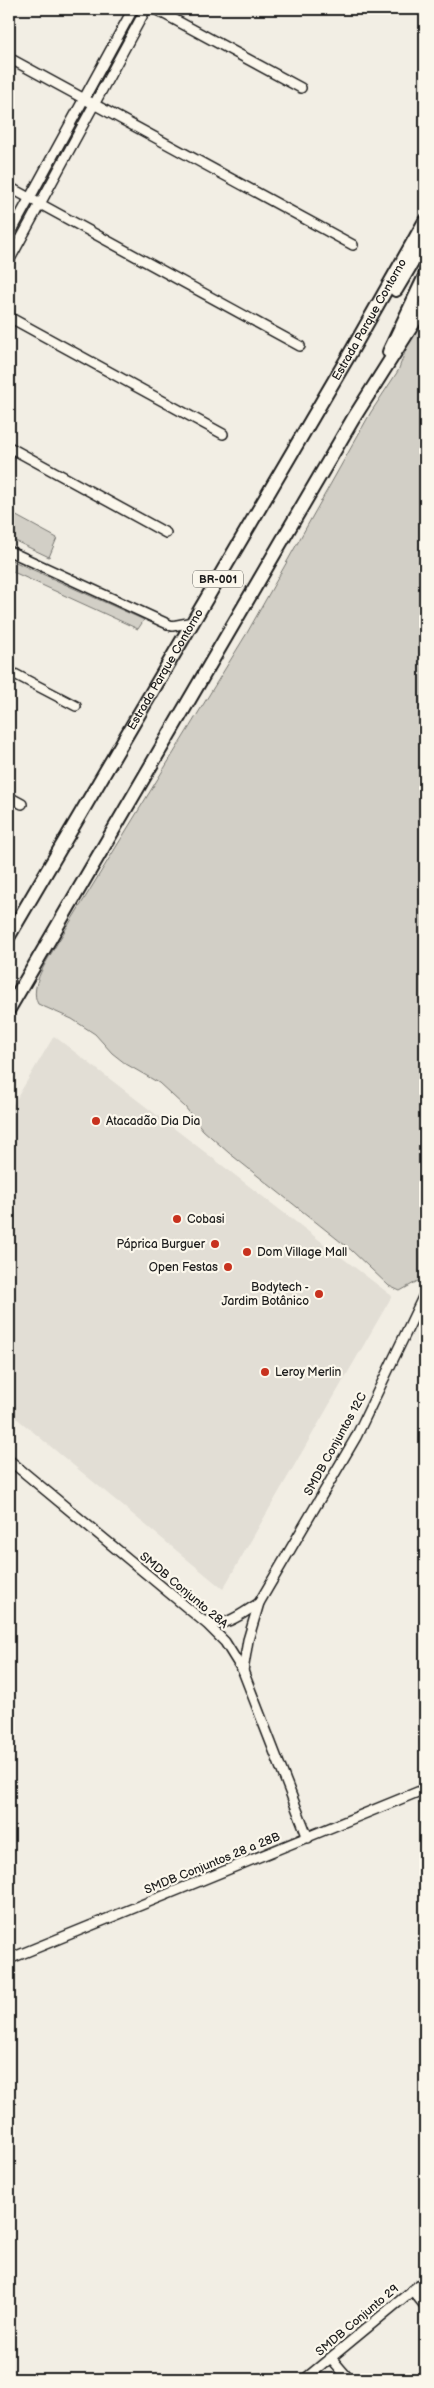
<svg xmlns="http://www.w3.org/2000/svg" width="434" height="2388" font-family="'Balsamiq Sans',sans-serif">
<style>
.built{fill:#e2ded5}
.green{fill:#d2cfc6;stroke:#777671}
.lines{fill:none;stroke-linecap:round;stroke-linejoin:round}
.minor-casing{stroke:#1c1c1c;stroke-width:12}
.highway-casing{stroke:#1c1c1c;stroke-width:16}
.minor{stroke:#fbf7ec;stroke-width:9}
.highway{stroke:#fbf7ec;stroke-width:12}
.poi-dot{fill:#c8321e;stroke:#fbf7ec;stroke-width:2}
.labels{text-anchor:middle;stroke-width:4.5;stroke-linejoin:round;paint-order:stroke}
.shield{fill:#fbf7ec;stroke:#5f5e5a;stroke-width:1}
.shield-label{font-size:11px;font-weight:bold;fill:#1c1c1c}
.street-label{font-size:12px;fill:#1c1c1c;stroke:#fbf7ec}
.poi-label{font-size:12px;fill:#1c1c1c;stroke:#fbf7ec;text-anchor:start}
</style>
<rect width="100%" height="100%" fill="#f2eee4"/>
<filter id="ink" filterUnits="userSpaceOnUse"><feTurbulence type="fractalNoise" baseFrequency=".02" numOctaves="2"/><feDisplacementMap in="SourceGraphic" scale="10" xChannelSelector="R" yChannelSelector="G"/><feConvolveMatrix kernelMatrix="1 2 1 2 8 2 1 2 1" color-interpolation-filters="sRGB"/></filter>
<g filter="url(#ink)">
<path class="built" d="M54,1036L392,1296L223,1589L9,1412V1111Z"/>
<g class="green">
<path d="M425,309V1277L400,1291L389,1286L351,1250L229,1153L203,1130L185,1107L159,1083L126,1064L112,1053L95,1034L72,1019L38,1004C28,986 49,958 58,942L247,633L371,412L398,371L412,333Z"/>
<path d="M9,512L57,538L49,557L9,538Z"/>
<path d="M9,559L144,620L138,629L9,570Z"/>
</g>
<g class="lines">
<defs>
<g id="minor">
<path d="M155,9L301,88"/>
<path d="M9,58L353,245"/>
<path d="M9,187L300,346"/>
<path d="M9,236L133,9"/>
<path d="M9,261L146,9"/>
<path d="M9,317L223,434"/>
<path d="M9,447L166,533"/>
<path d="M9,551L172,626L193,622"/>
<path d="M9,671L76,706"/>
<path d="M9,797L22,804"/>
<path d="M9,1460L208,1625L225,1642L243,1671L308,1838"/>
<path d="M206,1621C225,1629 243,1613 259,1603"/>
<path d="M243,1671L248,1640L259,1603L356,1437L425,1293"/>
<path d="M9,1959L425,1789"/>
<path d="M412,2290L425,2306"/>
<path d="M331,2358L349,2379"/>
<path d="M305,2379L425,2280"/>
</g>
<g id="highway">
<path d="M396,290L425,241"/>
<path d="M389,352L425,276"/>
<path id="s1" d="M9,936L348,357L425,221"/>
<path d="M9,1009L353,419L425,305"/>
</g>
</defs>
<use href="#minor" class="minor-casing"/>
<use href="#highway" class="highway-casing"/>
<use href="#minor" class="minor"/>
<use href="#highway" class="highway"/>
</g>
</g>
<g class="poi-dot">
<circle cx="96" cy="1121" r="5"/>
<circle cx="177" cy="1219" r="5"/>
<circle cx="215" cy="1244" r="5"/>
<circle cx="247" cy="1252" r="5"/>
<circle cx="228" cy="1267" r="5"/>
<circle cx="319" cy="1294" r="5"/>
<circle cx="265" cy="1372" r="5"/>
</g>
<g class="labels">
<rect class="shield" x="193" y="570.5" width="50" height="17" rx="4"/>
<g class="shield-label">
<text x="218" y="583">BR-001</text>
</g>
<g class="street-label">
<text dy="4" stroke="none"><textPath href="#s1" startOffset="714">Estrada Parque Contorno</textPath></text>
<text dy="4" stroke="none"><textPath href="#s1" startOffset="309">Estrada Parque Contorno</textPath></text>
<text transform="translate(335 1444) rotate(-61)" y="4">SMDB Conjuntos 12C</text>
<text transform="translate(184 1590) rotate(40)" y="4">SMDB Conjunto 28A</text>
<text transform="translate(212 1863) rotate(-22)" y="4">SMDB Conjuntos 28 a 28B</text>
<text transform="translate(357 2320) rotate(-40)" y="4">SMDB Conjunto 29</text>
</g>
<g class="poi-label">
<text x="106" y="1125">Atacadão Dia Dia</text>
<text x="187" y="1223">Cobasi</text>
<text x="205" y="1248" text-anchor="end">Páprica Burguer</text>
<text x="257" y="1256">Dom Village Mall</text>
<text x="218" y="1271" text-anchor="end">Open Festas</text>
<text x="309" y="1291" text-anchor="end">Bodytech -<tspan x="309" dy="14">Jardim Botânico</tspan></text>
<text x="275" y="1376">Leroy Merlin</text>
</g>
</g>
<rect width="434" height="2388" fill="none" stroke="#fbf7ec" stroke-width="30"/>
<rect x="15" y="15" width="404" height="2358" fill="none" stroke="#1c1c1c" stroke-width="2" filter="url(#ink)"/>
</svg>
